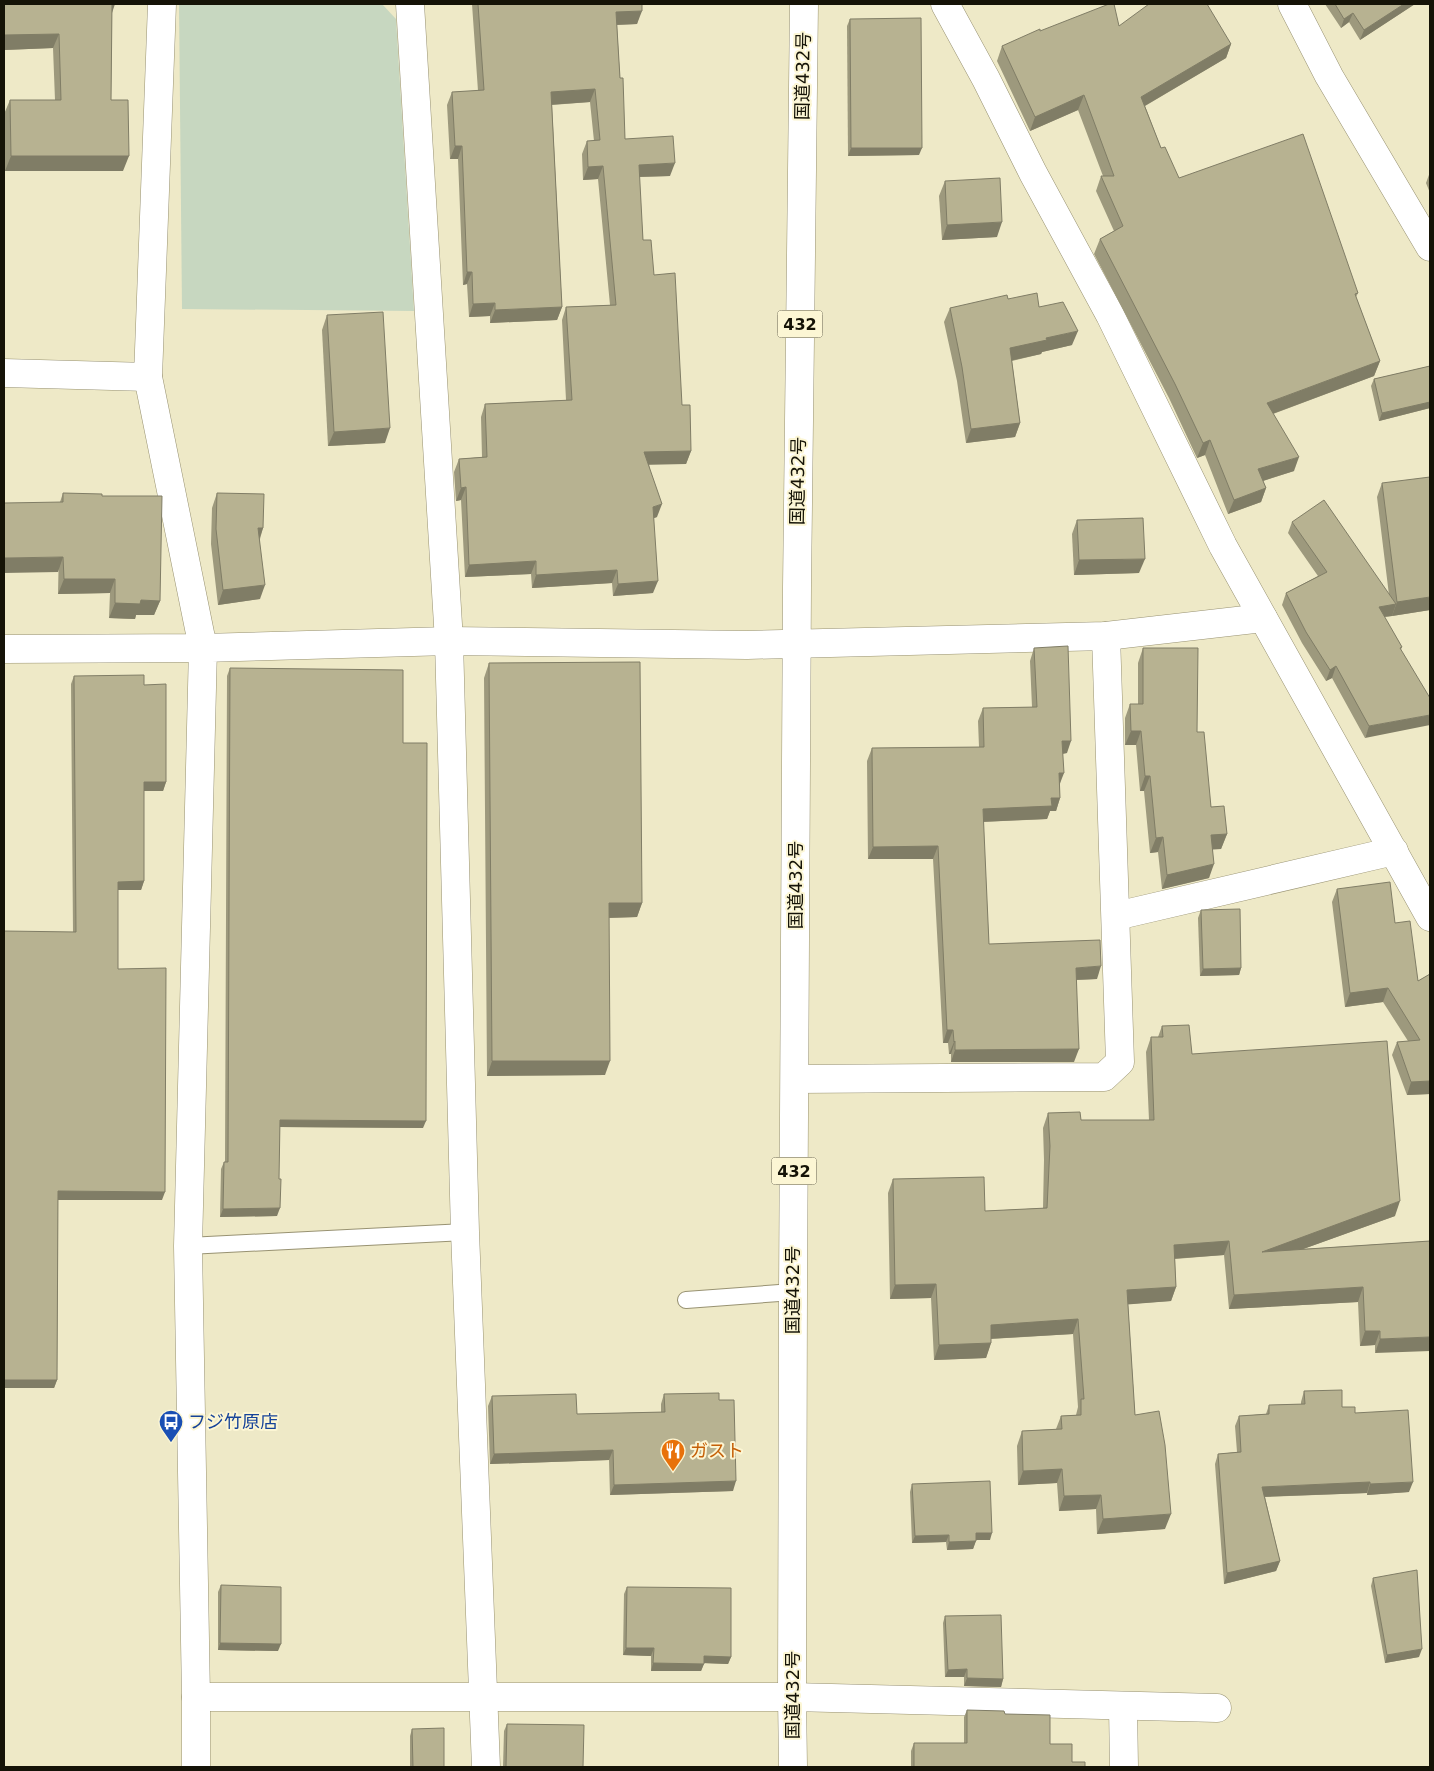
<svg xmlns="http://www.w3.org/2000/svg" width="1434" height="1771" font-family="'DejaVu Sans','Noto Sans JP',sans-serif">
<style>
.green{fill:#c7d7c0}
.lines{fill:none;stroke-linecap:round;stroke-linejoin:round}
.lane-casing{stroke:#989272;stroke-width:18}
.street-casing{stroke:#989272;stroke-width:29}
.secondary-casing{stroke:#989272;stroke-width:29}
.highway-casing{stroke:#989272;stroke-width:29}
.lane{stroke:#fff;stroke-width:16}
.street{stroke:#fff;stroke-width:28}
.secondary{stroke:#fff;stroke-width:28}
.highway{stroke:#fff;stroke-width:28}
.wall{fill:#9d997d}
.shaded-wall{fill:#807d66}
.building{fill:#b7b291;stroke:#807d66}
.labels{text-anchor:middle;stroke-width:4;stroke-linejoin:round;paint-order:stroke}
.shield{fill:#fcf6d4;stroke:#5a5744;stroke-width:1}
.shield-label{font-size:16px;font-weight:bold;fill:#151307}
.street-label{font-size:18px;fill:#151307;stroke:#fcf6d4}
.transit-label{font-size:18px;fill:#164399;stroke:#fcf6d4;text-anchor:start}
.food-label{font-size:18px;fill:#c56008;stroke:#fcf6d4;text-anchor:start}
</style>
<rect width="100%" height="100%" fill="#eee9c7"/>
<path class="green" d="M179,4H382L396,19L414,311L182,309Z"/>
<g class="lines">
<defs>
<g id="lane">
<path d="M188,1246L465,1232"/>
<path d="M686,1300L793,1292"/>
</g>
<g id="street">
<path d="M410,4L449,641L465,1232L486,1767"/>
<path d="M1292,4L1329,76L1430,247"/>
<path d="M4,373L148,377"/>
<path d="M4,649L203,648L148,377L162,4"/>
<path d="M1116,916L1394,851"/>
<path d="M795,1079L1104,1077L1120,1062L1106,636"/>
<path d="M792,1697L1217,1708"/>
<path d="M1123,1706L1124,1767"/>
</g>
<g id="secondary">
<path d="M945,4L986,79L1033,173L1110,315L1223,546L1430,917"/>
<path d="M196,1697H792"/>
<path d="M196,1767V1697L188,1246L203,648L449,641L747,645L1106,636L1263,618"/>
</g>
<path id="highway" d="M793,1767L792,1697L793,1292L797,588L804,4"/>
</defs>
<use href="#lane" class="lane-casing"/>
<use href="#street" class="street-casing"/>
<use href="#secondary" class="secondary-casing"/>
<use href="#highway" class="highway-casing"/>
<use href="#lane" class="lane"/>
<use href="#street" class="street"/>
<use href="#secondary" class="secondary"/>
<use href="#highway" class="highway"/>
</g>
<g class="wall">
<path d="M4,4L112,12L111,100L123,171H5L4,114L10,100H55L53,48L4,50Z"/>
<path d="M472,4H642L637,24L617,25L620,78L625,139L670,176L639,177L643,240L654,275L691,451L686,464H649L657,517L654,518L653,593L613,596L612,583L532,588L531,574L465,577L461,500L456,501L454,472L459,459L482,457L481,417L485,404L566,400L562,320L566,307L610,305L598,179L583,180L582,154L587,141H594L590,102L552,105L562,307L557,320L490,323V316L469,317L467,284L463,285L458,159H450L447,105L452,92L478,91Z"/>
<path d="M1325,4H1415L1360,40L1349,22L1341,28Z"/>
<path d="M850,19L919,155L848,156L847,26Z"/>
<path d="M1119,26L1231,44L1226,58L1145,106L1161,148L1179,178L1358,293L1356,297L1380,361L1374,376L1273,414L1294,471L1263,481L1266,488L1261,502L1228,514L1205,455L1197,458L1169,398L1094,254L1100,239L1114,231L1096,191L1101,176H1103L1078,110L1030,131L997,61L1002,46L1040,31Z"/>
<path d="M1430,172V193L1426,183Z"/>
<path d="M945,181L997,237L942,240L939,196Z"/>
<path d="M1008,299L1039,307L1072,345L1042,352L1041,354L1012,361L1020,423L1015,437L966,443L957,381L944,322L950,308Z"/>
<path d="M327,315L385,443L328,446L322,330Z"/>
<path d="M1430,366V408L1379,421L1371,386L1374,379Z"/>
<path d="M1382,483L1430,610L1392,616V615V616L1384,617L1402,647L1365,738L1332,678L1326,681L1302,643L1282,605L1286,593L1318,576L1288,533L1292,522L1389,595L1377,497Z"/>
<path d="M63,493L102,496L160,601L154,615H136L135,619L109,618L110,593L58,594L60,502Z"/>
<path d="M217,493L263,528L260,539V599L218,605L211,544L212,508Z"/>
<path d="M1077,520L1139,573L1074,575L1072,534Z"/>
<path d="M1034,648L1067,753L1063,754L1060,784V798L1056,811H1050L1047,819L983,822L989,944L1097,979L1077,980L1074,1062H951V1054H949L948,1043H943L933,859H868L867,761L872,748L979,747L978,721L983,708L1032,707L1030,661Z"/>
<path d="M1143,648L1197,732L1211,807L1227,834L1221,849H1213L1209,878L1162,889L1158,852L1150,853L1144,791H1140L1136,745H1125V718L1130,704H1138V663Z"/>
<path d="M489,663L642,903L637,917L609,918L605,1075L487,1076L484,678Z"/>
<path d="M230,668L403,743L423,1128L280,1127L277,1216L220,1217L221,1169L224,1162H225L227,676Z"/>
<path d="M74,676L144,685L166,782L163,791H144V881L141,890H118V969L162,1200H58L57,1380L54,1388H4L73,932L71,684Z"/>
<path d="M1337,889L1395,923L1418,981L1430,974V1094L1407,1095L1392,1055L1397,1042L1408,1041L1383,1002L1345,1007L1332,902Z"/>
<path d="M1201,910L1241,968L1239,975L1200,976L1198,918Z"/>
<path d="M1162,1026L1192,1054L1395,1216L1303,1249L1430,1241L1375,1353V1345L1360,1346L1358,1302L1229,1309L1224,1255L1175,1259L1176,1287L1171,1301L1128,1304L1135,1415L1165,1529L1097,1534L1096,1509L1059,1511L1057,1483L1018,1485L1017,1446L1022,1431L1056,1429L1061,1416L1076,1415L1078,1407L1073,1334L991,1339V1343L986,1358L934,1360L931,1298L890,1299L888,1193L893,1179L985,1211L1043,1208L1044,1160L1043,1128L1048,1113L1081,1120H1149L1146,1052L1151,1037H1158Z"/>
<path d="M1304,1391L1355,1413L1409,1492L1367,1495V1493L1265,1497L1280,1561L1276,1571L1224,1584L1215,1464L1218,1454L1237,1452L1235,1426L1239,1416L1266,1414L1269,1405L1301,1404V1402Z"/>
<path d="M664,1394L719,1400L733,1491L610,1495L609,1460L490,1464L488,1406L492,1396L577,1414L661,1412V1404Z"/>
<path d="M912,1484L990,1540H976L973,1549L947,1550L946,1542L912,1543L910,1492Z"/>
<path d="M1373,1578L1419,1657L1385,1663L1371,1586Z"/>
<path d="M221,1585L278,1651L218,1650V1592Z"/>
<path d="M627,1587L731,1657L728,1664L704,1663L701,1671H651V1656L623,1655L624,1594Z"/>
<path d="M945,1616L1003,1679L1001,1687L964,1686V1677H945L943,1623Z"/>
<path d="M967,1710L1005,1714L1050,1744L1072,1762L1085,1767H911V1751L914,1743H964V1717Z"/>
<path d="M507,1724L583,1767H503L504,1731Z"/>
<path d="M412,1729L444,1767H410V1736Z"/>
</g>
<g class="shaded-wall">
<path d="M112,4H115L111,16Z"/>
<path d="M1404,4H1415L1360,40L1364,30Z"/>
<path d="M642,11L637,24L612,25L616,12Z"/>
<path d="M1353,13L1349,22L1341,28L1344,19Z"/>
<path d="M59,34L53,48L4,50V35Z"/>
<path d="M1231,44L1226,58L1136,111L1141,97Z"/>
<path d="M595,89L590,102L547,105L551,92Z"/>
<path d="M1084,95L1078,110L1030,131L1035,117Z"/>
<path d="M455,146H462L458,159H450Z"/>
<path d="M851,148H922L919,155L848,156Z"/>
<path d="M11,156H129L123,171H5Z"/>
<path d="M675,163L670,176L634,177L639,165Z"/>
<path d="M603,166L598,179L583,180L588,167Z"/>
<path d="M1002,222L997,237L942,240L947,225Z"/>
<path d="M467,272H472L467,284L463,285Z"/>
<path d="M495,303L490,316L469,317L473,304Z"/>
<path d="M562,307L557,320L490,323L495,310Z"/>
<path d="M1078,331L1072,345L1042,352L1041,354L1005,362L1010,348L1046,338Z"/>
<path d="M1380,361L1374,376L1261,418L1267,403Z"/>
<path d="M1430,402V408L1379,421L1382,413Z"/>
<path d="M1020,423L1015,437L966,443L971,429Z"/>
<path d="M390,428L385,443L328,446L334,432Z"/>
<path d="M1210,440L1205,455L1197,458L1203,443Z"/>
<path d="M691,451L686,464L640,465L644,452Z"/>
<path d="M1299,457L1294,471L1253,484L1258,469Z"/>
<path d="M466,487L461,500L456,501L461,488Z"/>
<path d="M1266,488L1261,502L1228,514L1234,500Z"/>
<path d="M662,504L657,517L648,520L653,507Z"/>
<path d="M258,528H263L258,543Z"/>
<path d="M63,557L58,572L4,573V558Z"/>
<path d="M1145,559L1139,573L1074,575L1079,560Z"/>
<path d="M536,561L531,574L465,577L469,565Z"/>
<path d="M617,570L612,583L532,588L536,575Z"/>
<path d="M64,579H115L110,593L58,594Z"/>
<path d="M658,581L653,593L613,596L618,584Z"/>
<path d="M265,585L260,599L218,605L223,590Z"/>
<path d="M1430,597V610L1392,616L1397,602Z"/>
<path d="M141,600L160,601L154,615H136L135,619L109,618L115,603Z"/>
<path d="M1396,604L1392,616L1374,618L1379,607Z"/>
<path d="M1336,666L1332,678L1326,681L1330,670Z"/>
<path d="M1430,715V725L1365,738L1369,726Z"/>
<path d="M1131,731H1141L1136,745H1125Z"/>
<path d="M1062,741H1071L1067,753L1058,754Z"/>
<path d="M1059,773H1064L1059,786Z"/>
<path d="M1145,776H1150L1144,791H1140Z"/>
<path d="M144,782H166L163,791H141Z"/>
<path d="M1051,798H1060L1056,811H1050L1047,819L978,822L983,809Z"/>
<path d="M1227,834L1221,849L1206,850L1211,835Z"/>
<path d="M1163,837L1158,852L1150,853L1156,838Z"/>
<path d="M938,846L933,859H868L873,847Z"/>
<path d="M1214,864L1209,878L1162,889L1167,875Z"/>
<path d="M144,881L141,890H115L118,882Z"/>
<path d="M609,903H642L637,917L603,918Z"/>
<path d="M1101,966L1097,979L1072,980L1076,968Z"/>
<path d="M1241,968L1239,975L1200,976L1203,969Z"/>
<path d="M1388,988L1383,1002L1345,1007L1350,993Z"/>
<path d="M947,1030H953L948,1043H943Z"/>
<path d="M955,1041L951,1054H949L954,1042Z"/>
<path d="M1079,1049L1074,1062H951L955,1050Z"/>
<path d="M492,1061H610L605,1075L487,1076Z"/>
<path d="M1430,1081V1094L1407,1095L1411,1082Z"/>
<path d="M280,1120L426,1121L423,1128L278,1127Z"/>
<path d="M58,1191L165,1192L162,1200H55Z"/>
<path d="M1400,1201L1395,1216L1256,1266L1262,1252Z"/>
<path d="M280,1208L277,1216L220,1217L223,1209Z"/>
<path d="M1229,1241L1224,1255L1169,1259L1174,1245Z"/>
<path d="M936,1284L931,1298L890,1299L895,1285Z"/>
<path d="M1176,1287L1171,1301L1121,1305L1127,1290Z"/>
<path d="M1363,1287L1358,1302L1229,1309L1234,1295Z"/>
<path d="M1078,1319L1073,1334L985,1339L991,1325Z"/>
<path d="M1365,1331H1380L1375,1345L1360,1346Z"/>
<path d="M1430,1337V1351L1375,1353L1380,1339Z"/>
<path d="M991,1343L986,1358L934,1360L939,1345Z"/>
<path d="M4,1380H57L54,1388H4Z"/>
<path d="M613,1450L609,1460L490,1464L494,1454Z"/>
<path d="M1062,1469L1057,1483L1018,1485L1023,1471Z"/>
<path d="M736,1481L733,1491L610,1495L614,1485Z"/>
<path d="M1370,1482L1367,1493L1258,1497L1262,1487Z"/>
<path d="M1413,1482L1409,1492L1367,1495L1370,1484Z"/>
<path d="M1101,1495L1096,1509L1059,1511L1064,1496Z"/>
<path d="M1171,1514L1165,1529L1097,1534L1103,1519Z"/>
<path d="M976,1533H992L990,1540H973Z"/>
<path d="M949,1535L946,1542L912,1543L915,1536Z"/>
<path d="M976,1541L973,1549L947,1550L949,1542Z"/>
<path d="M1280,1561L1276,1571L1224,1584L1227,1573Z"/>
<path d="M220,1643L281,1644L278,1651L218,1650Z"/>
<path d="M626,1648H654L651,1656L623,1655Z"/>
<path d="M1422,1649L1419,1657L1385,1663L1387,1655Z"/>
<path d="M704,1656L731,1657L728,1664L702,1663Z"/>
<path d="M653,1663L704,1664L701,1671H651Z"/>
<path d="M967,1669L964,1677H945L948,1670Z"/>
<path d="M967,1678L1003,1679L1001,1687L964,1686Z"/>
</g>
<g class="building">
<path d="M4,4H112L111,100H128L129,156H11L10,100H61L59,34L4,35Z"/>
<path d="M478,4H642V11L616,12L620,78H623L625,139L673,136L675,163L639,165L643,240H651L654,275L675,273L682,405H690L691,451L644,452L662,504L653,507L658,581L618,584L617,570L536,575V561L469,565L466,487L461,488L459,459L487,457L485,404L572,400L566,307L616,305L603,166L588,167L587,141L600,140L595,89L551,92L562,307L495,310V303L473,304L472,272H467L462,146H455L452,92L484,90Z"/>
<path d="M1109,4H1114L1119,26L1149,4H1207L1231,44L1141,97L1161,148L1165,147L1179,178L1303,134L1358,293L1355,294L1380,361L1267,403L1299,457L1258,469L1266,488L1234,500L1210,440L1203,443L1175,384L1100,239L1123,226L1101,176H1114L1084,95L1035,117L1002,46L1040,29V31Z"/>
<path d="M1335,4H1404L1364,30L1353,13L1344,19Z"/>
<path d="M921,18L922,148H851L850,19Z"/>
<path d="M1000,178L1002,222L947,225L945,181Z"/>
<path d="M1037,293L1039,307L1063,302L1078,331L1046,338L1047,340L1010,348L1020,423L971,429L962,367L950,308L1007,295L1008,299Z"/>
<path d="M383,312L390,428L334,432L327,315Z"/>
<path d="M1430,366V402L1382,413L1374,379Z"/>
<path d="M1430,477V597L1397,602L1382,483Z"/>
<path d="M63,493L102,494V496H162L160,601L141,600L140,604L115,603V579H64L63,557L4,558V503L63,502Z"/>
<path d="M217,493L264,494L263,528H258L265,585L223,590L216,529Z"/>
<path d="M1324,500L1396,604L1379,607L1402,647L1400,648L1430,698V715L1369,726L1336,666L1330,670L1306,632L1286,593L1327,572L1292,522Z"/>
<path d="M1143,518L1145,559L1079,560L1077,520Z"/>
<path d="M1068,646L1071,741H1062L1064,773H1059L1060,798H1051L1052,806L983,809L989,944L1100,940L1101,966L1076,968L1079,1049L955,1050V1041L954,1042L953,1030H947L938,846L873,847L872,748L984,747L983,708L1037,707L1034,648Z"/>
<path d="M1143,648H1198L1197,732H1204L1211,807L1224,806L1227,834L1211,835L1214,864L1167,875L1163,837L1156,838L1150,776H1145L1141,731H1131L1130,704H1143Z"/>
<path d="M640,662L642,903H609L610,1061H492L489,663Z"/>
<path d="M230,668L403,670V743H427L426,1121L280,1120L279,1179H281L280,1208L223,1209L224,1162H228Z"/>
<path d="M144,675V685L166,684V782H144V881L118,882V969L166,968L165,1192L58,1191L57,1380H4V931L76,932L74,676Z"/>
<path d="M1390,882L1395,923L1410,921L1418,981L1430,974V1081L1411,1082L1397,1042L1420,1040L1388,988L1350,993L1337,889Z"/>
<path d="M1240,909L1241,968L1203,969L1201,910Z"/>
<path d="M1189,1025L1192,1054L1387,1041L1400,1201L1262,1252L1430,1241V1337L1380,1339V1331H1365L1363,1287L1234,1295L1229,1241L1174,1245L1176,1287L1127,1290L1135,1415L1159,1411L1165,1445L1171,1514L1103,1519L1101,1495L1064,1496L1062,1469L1023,1471L1022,1431L1062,1429L1061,1416L1081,1415V1399H1084L1078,1319L991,1325V1343L939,1345L936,1284L895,1285L893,1179L984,1177L985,1211L1047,1208L1050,1146L1048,1113L1080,1112L1081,1120H1154L1151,1037H1163L1162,1026Z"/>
<path d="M1342,1390V1407H1355V1413L1408,1410L1413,1482L1370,1484V1482L1262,1487L1280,1561L1227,1573L1218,1454L1241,1452L1239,1416L1269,1414V1405L1305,1404L1304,1391Z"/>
<path d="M719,1393V1400H734L736,1481L614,1485L613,1450L494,1454L492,1396L576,1394L577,1414L665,1412L664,1394Z"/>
<path d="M990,1481L992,1533H976V1541L949,1542V1535L915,1536L912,1484Z"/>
<path d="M1417,1570L1422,1649L1387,1655L1373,1578Z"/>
<path d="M221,1585L281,1587V1644L220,1643Z"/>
<path d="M627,1587L731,1588V1657L704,1656V1664L653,1663L654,1648H626Z"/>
<path d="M1001,1615L1003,1679L967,1678V1669L948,1670L945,1616Z"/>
<path d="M967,1710L1004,1711L1005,1714L1050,1715V1744H1072V1762H1085V1767H914V1743H967Z"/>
<path d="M507,1724L584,1725L583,1767H506Z"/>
<path d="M444,1728V1767H413L412,1729Z"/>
</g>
<defs>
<symbol id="bus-pin" viewBox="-11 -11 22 30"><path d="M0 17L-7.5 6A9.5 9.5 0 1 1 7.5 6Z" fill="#1a4fb4" stroke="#fcf6d4"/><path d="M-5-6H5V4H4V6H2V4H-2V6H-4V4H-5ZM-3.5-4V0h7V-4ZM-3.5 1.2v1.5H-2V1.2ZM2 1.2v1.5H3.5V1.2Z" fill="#fff"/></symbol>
<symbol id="restaurant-pin" viewBox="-11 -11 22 30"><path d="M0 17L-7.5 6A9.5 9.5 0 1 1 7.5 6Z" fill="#e8710a" stroke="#fcf6d4"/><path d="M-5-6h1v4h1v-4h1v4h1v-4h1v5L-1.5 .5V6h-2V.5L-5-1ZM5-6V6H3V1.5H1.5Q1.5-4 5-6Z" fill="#fff"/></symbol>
</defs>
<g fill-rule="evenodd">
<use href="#bus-pin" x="157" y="1408" width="28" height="38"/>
<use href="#restaurant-pin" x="659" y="1437" width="28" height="38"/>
</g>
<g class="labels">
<g class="shield">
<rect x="777.5" y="310.5" width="45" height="27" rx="4"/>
<rect x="771.5" y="1157.5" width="45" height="27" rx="4"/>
</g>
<g class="shield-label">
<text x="800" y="330">432</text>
<text x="794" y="1177">432</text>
</g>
<g class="street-label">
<text transform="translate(803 76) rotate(-89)" y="6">国道432号</text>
<text transform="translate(798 481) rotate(-89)" y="6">国道432号</text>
<text transform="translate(796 885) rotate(-90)" y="6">国道432号</text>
<text transform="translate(793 1290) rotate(-90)" y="6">国道432号</text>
<text transform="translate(793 1695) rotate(-90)" y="6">国道432号</text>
</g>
<g class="transit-label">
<text x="188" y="1428">フジ竹原店</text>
</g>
<g class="food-label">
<text x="690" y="1457">ガスト</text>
</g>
</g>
<rect width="1434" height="1771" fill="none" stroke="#151307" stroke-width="10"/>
</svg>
